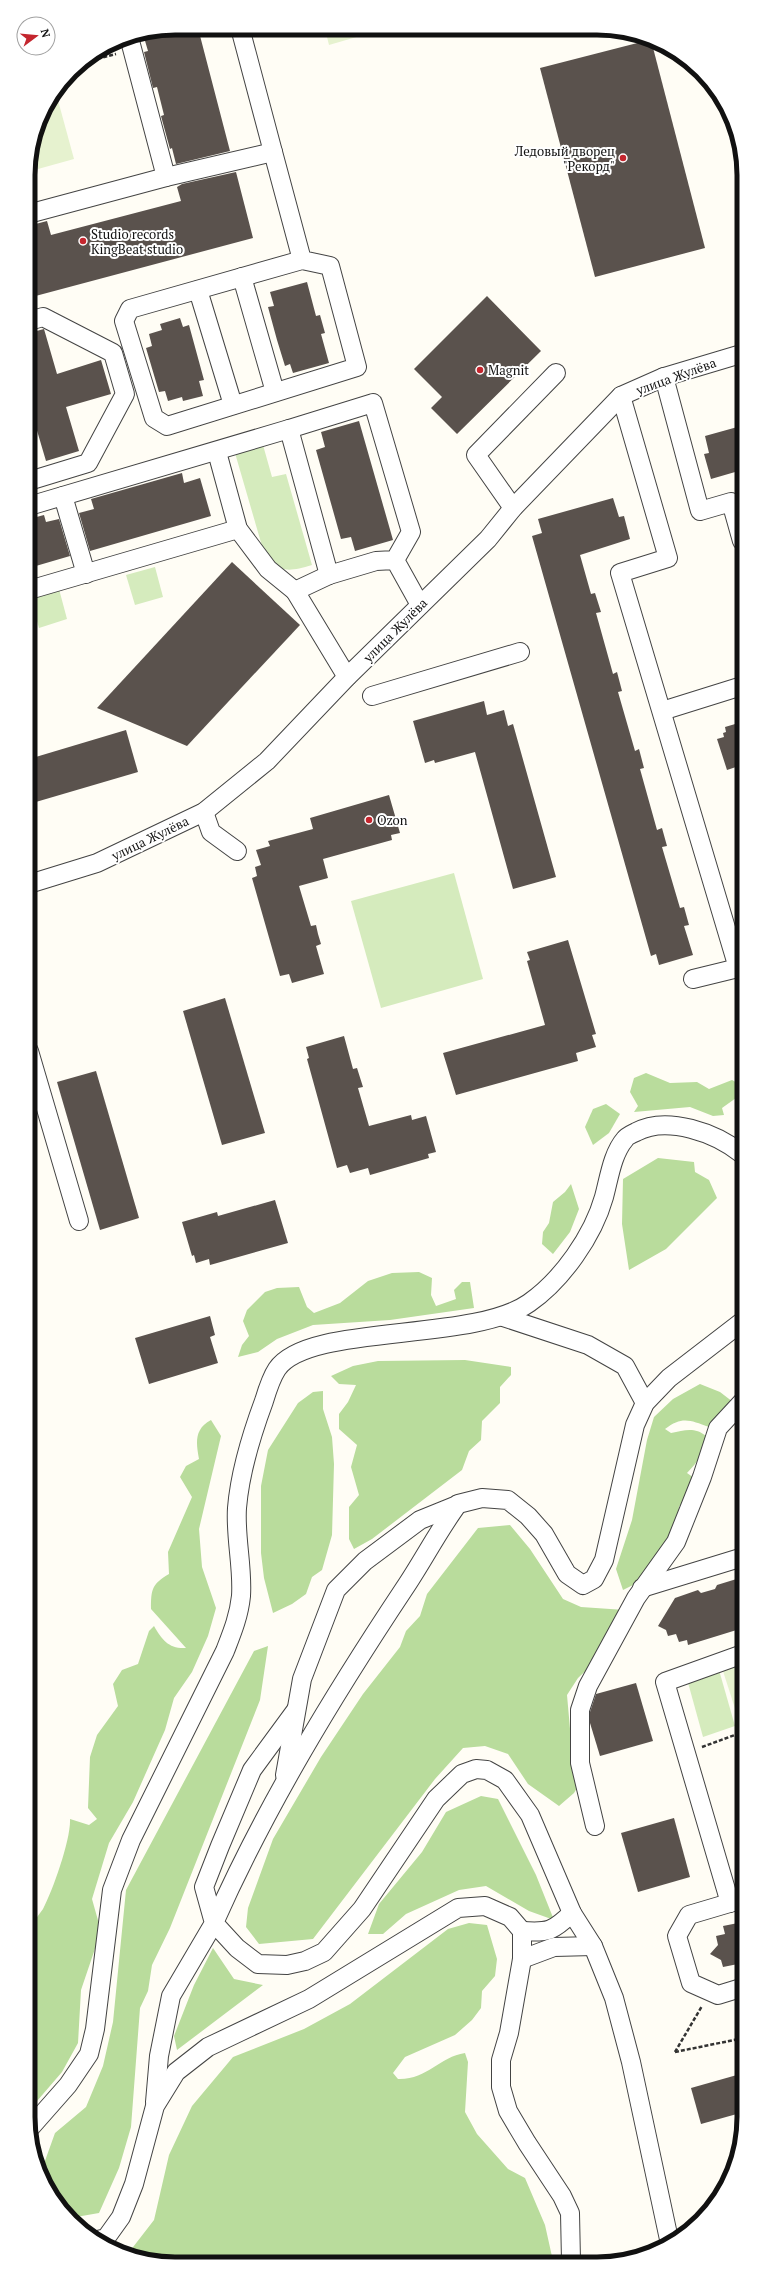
<svg xmlns="http://www.w3.org/2000/svg" width="772" height="2292" font-family="'PT Serif',serif">
<style>
.green{fill:#d5ebbd}
.forest{fill:#b9dc9c}
.pitch{fill:#e6f2cf}
.building{fill:#5a524d}
.lines{fill:none;stroke-linecap:round;stroke-linejoin:round}
.minor-casing{stroke:#444;stroke-width:20}
.path{stroke:#333;stroke-width:2.5;stroke-dasharray:4 2;stroke-linecap:butt}
.minor{stroke:#fff;stroke-width:18}
.poi-dot{fill:#c4262e;stroke:#fff;stroke-width:1.5}
.labels{text-anchor:middle;stroke-width:4;stroke-linejoin:round;paint-order:stroke}
.poi-label{font-size:13px;fill:#111;stroke:#fff;text-anchor:start}
.street-label{font-size:13px;fill:#111;stroke:#fff}
.rim{fill:none;stroke:#111;stroke-width:5}
</style>
<rect width="100%" height="100%" fill="#fffdf5"/>
<g class="green">
<path d="M263,445L272,477L286,474L312,565C285,573 276,573 262,546L235,453Z"/>
<path d="M155,567L163,597L135,605L126,575Z"/>
<path d="M59,589L67,619L39,628L30,597Z"/>
<path d="M454,873L483,979L381,1008L351,901Z"/>
<path d="M719,1670L735,1726L703,1737L687,1679Z"/>
</g>
<g class="forest">
<path d="M646,1073L670,1083L697,1082L709,1089L732,1080L741,1085L736,1098L722,1108L724,1115L713,1116L690,1107L634,1112L638,1106L630,1092L634,1078Z"/>
<path d="M606,1104L620,1114L609,1133L593,1145L585,1127L593,1109Z"/>
<path d="M658,1158L694,1162L695,1172L709,1180L717,1198L666,1249L629,1270L622,1224L623,1179Z"/>
<path d="M571,1184L579,1209L570,1232L553,1254L542,1244L543,1232L549,1223L553,1202L565,1192Z"/>
<path d="M419,1272L432,1278L431,1295L436,1306L456,1299L454,1290L462,1282H470L474,1308L390,1320L313,1325L277,1339L258,1352L238,1357L242,1345L249,1336L243,1321L247,1310L265,1292L277,1288L299,1287L307,1307L314,1313L340,1303L368,1281L392,1273Z"/>
<path d="M465,1360L511,1367V1375L500,1387V1403L482,1421L481,1440L469,1451L462,1470L372,1539L354,1549L349,1539V1507L359,1495L351,1467L357,1445L339,1429V1414L348,1402L356,1385L339,1384L331,1376L353,1366L378,1361Z"/>
<path d="M700,1384L720,1392L733,1402L709,1427C690,1420 682,1416 665,1429L671,1433C685,1430 695,1427 706,1436C705,1451 698,1462 687,1473L697,1480L693,1501L679,1506L678,1524L653,1575L623,1590L616,1569L632,1520L647,1440L654,1417L673,1399Z"/>
<path d="M323,1391V1409L332,1437L334,1464L332,1535L322,1570L312,1577L306,1594L292,1604L273,1613L264,1578L261,1553V1486L268,1450L298,1403L313,1392Z"/>
<path d="M211,1420L221,1436L199,1529L202,1567L216,1608L208,1636L192,1672L174,1698L165,1730L133,1802L109,1843L92,1899L101,1931L81,1990L78,2043L62,2072L31,2108V1927C34,1920 39,1915 43,1909C53,1890 71,1839 70,1819L89,1825L97,1819L88,1808L90,1757L97,1735L118,1706L113,1684L122,1670L138,1664L149,1631L154,1626C162,1640 169,1649 186,1648L151,1609C151,1589 152,1584 169,1574L168,1552L192,1497L180,1477L186,1466L199,1459C196,1443 194,1429 211,1420Z"/>
<path d="M510,1525L530,1549L563,1599L581,1607L625,1610L596,1661L578,1678L567,1695L571,1740L580,1783L574,1793L559,1806L528,1784L508,1754L485,1746L463,1748L435,1779L313,1939L259,1944L246,1927L248,1908L273,1839L321,1757L363,1694L400,1647L406,1631L420,1616L427,1594L478,1528Z"/>
<path d="M268,1646L260,1700L170,1928L152,1965L148,1991L140,2008L131,2127L119,2168L99,2213L76,2217L61,2207L48,2190L41,2172L55,2133L86,2107L103,2066L113,2022L126,1890L254,1651Z"/>
<path d="M481,1796L498,1799L536,1875L554,1920L529,1911L486,1886L459,1890L406,1914L383,1934H368L379,1904L422,1852L446,1812Z"/>
<path d="M469,1923L487,1925L497,1959L495,1976L482,1991L481,2008L472,2020L455,2035L405,2057L393,2073L398,2079C427,2080 439,2057 465,2053L468,2062L465,2112L477,2134L508,2169L525,2178L545,2225L553,2261H147L125,2254L130,2251L154,2220L169,2155L192,2106L233,2057L304,2029L350,2004L448,1929Z"/>
<path d="M213,1948L234,1979L263,1985L177,2050L174,2036L194,1985Z"/>
</g>
<g class="pitch">
<path d="M325,29H384L329,45Z"/>
<path d="M56,93L74,159L38,169L33,150L43,110Z"/>
<path d="M743,1660V1720L739,1721L722,1668Z"/>
</g>
<g class="building">
<path d="M175,28H198L230,151L176,164L172,148L170,149L161,116L164,115L157,87L153,88L144,52L148,51L143,34Z"/>
<path d="M649,40H651L705,248L595,277L540,68Z"/>
<path d="M236,172L253,238L28,298V226L47,221L51,235L181,201L177,187L182,184Z"/>
<path d="M307,282L316,316L320,315L325,333L321,334L329,363L293,373L290,364L285,366L277,340L268,307L274,306L270,292Z"/>
<path d="M487,296L541,351L457,434L431,408L442,397L414,369Z"/>
<path d="M180,318L183,327L189,325L204,380L199,381L203,396L183,401L182,397L168,401L165,391L159,392L146,348L152,346L149,334L162,330L160,324Z"/>
<path d="M44,329L57,374L101,360L111,394L66,407L79,451L46,461L33,417L29,418V333Z"/>
<path d="M359,421L393,540L355,551L351,537L341,539L316,450L325,447L321,432Z"/>
<path d="M741,426L742,470L711,479L704,454L709,453L705,436Z"/>
<path d="M182,473L184,483L200,478L211,516L90,551L79,513L94,509L91,499Z"/>
<path d="M613,498L619,517L624,516L630,539L580,555L591,594L595,593L601,612L596,613L613,674L617,672L622,691L618,692L635,751L639,749L644,768L640,769L657,830L662,828L667,846L662,847L680,908L684,907L689,925L684,926L693,955L659,965L656,954L651,956L532,536L542,533L538,519Z"/>
<path d="M44,515L46,522L59,519L70,556L29,568V519Z"/>
<path d="M232,562L300,625L187,746L97,708Z"/>
<path d="M484,701L487,715L504,710L508,726L513,724L556,877L513,889L475,752L435,763L434,760L425,763L413,721Z"/>
<path d="M742,722V765L727,770L717,739L724,737L723,733L726,732L725,727Z"/>
<path d="M126,730L138,772L29,804V759Z"/>
<path d="M389,795L400,833L391,835L392,840L323,859L328,878L299,886L311,926L316,925L318,934L321,944L316,946L324,974L292,983L289,974L280,976L252,878L257,876L255,867L261,865L256,850L270,846L268,841L313,829L310,818Z"/>
<path d="M568,940L596,1034L592,1035L596,1047L576,1053L578,1061L456,1095L443,1053L545,1025L527,961L530,960L527,952Z"/>
<path d="M225,998L265,1133L222,1145L183,1011Z"/>
<path d="M344,1036L353,1069L357,1068L363,1087L358,1088L369,1126L411,1115L412,1120L426,1116L436,1152L428,1154L429,1158L370,1175L368,1168L350,1173L347,1165L337,1168L307,1059L309,1058L306,1047Z"/>
<path d="M96,1071L139,1218L100,1230L57,1082Z"/>
<path d="M275,1200L288,1243L210,1265L209,1259L196,1263L194,1255L192,1256L182,1222L217,1212L218,1216Z"/>
<path d="M210,1316L215,1335L210,1337L218,1363L149,1384L135,1338Z"/>
<path d="M743,1577V1628L688,1645L687,1640L679,1642L676,1634L668,1636L666,1630L658,1626L675,1598L698,1590L701,1593L715,1589L717,1585Z"/>
<path d="M636,1683L653,1741L600,1756L590,1723V1712L596,1694Z"/>
<path d="M674,1818L690,1877L638,1892L621,1833Z"/>
<path d="M743,1922V1963L723,1967L721,1960L710,1954L718,1945L716,1936L725,1934L723,1926Z"/>
<path d="M744,2073V2112L701,2124L691,2088Z"/>
</g>
<g class="lines">
<defs>
<g id="minor">
<path d="M129,37L166,177"/>
<path d="M273,152L302,260L130,309L124,321L154,418L167,426L357,367L330,266L302,260"/>
<path d="M28,214L166,177L273,152L240,28"/>
<path d="M242,277L275,392"/>
<path d="M198,290L233,405"/>
<path d="M29,321L43,317L113,353L125,394L88,463L29,481"/>
<path d="M664,377L700,511L731,502L742,541"/>
<path d="M621,396L668,558L620,573L738,968L693,979"/>
<path d="M217,452L238,529L268,569L295,591"/>
<path d="M63,496L86,574"/>
<path d="M29,506L289,429"/>
<path d="M513,508L476,455L556,373"/>
<path d="M395,560L411,532L373,403L289,429L329,575L376,561L395,560L420,605"/>
<path d="M329,575L295,591L347,677"/>
<path d="M29,590L238,529"/>
<path d="M372,696L520,652"/>
<path d="M662,711L742,686"/>
<path d="M204,812L211,832L237,851"/>
<path d="M29,884L97,863L204,812L267,761L347,677L488,539L513,508L621,396L664,377L741,354"/>
<path d="M29,1051L79,1221"/>
<path d="M503,1317L588,1345L625,1366L645,1403"/>
<path d="M642,1588L743,1557"/>
<path d="M285,1775L302,1679L336,1590L365,1561L420,1520L457,1505"/>
<path d="M595,1826L580,1763V1710L588,1686L636,1598L676,1542L702,1477L718,1428L743,1401"/>
<path d="M743,1899L689,1915L677,1936L691,1983L718,1995L744,1987"/>
<path d="M730,1903L665,1682L743,1654"/>
<path d="M522,1931C549,1933 553,1931 572,1913"/>
<path d="M522,1959L554,1947L593,1946"/>
<path d="M155,2102L159,2056L171,1996L214,1923L204,1887L220,1846L252,1770L296,1710"/>
<path d="M31,2127L68,2085L89,2054L95,2029L112,1890L131,1840L225,1651C232,1633 239,1616 241,1596C243,1567 235,1537 237,1508C240,1471 251,1436 264,1401C267,1391 271,1378 277,1369C308,1323 472,1343 529,1303C562,1280 593,1236 604,1197C609,1179 612,1154 625,1139C627,1136 632,1134 636,1132C667,1115 716,1133 742,1154"/>
<path d="M98,2240L106,2238L121,2217L134,2184L155,2106L176,2072L208,2047L309,1999L458,1908L485,1906L510,1917L522,1931V1959L509,2033L501,2060V2087L508,2111L527,2143L562,2196L570,2213L571,2261"/>
<path d="M670,2244L631,2062L614,1998L593,1946L572,1913L530,1815L505,1780L487,1770L476,1769L462,1774L436,1799L362,1909L324,1952L305,1961L287,1965L258,1964L237,1948L214,1923C266,1806 333,1696 404,1589C423,1561 438,1531 458,1504L482,1498L508,1500L528,1516L544,1534L567,1574L583,1585L594,1579L604,1560L635,1425L645,1403L669,1378L743,1321"/>
</g>
</defs>
<use href="#minor" class="minor-casing"/>
<g class="path">
<path d="M80,63L116,54"/>
<path d="M702,1747L743,1732"/>
<path d="M675,2052L702,2006"/>
<path d="M675,2052L744,2038"/>
</g>
<use href="#minor" class="minor"/>
</g>
<g class="poi-dot">
<circle cx="623" cy="158" r="4"/>
<circle cx="83" cy="241" r="4"/>
<circle cx="480" cy="370" r="4"/>
<circle cx="369" cy="820" r="4"/>
</g>
<g class="labels">
<g class="poi-label">
<text x="615" y="156" text-anchor="end">Ледовый дворец<tspan x="615" dy="15">"Рекорд"</tspan></text>
<text x="91" y="239">Studio records<tspan x="91" dy="15">KingBeat studio</tspan></text>
<text x="488" y="375">Magnit</text>
<text x="377" y="825">Ozon</text>
</g>
<g class="street-label">
<text transform="translate(676 376) rotate(-20)" y="5">улица Жулёва</text>
<text transform="translate(395 630) rotate(-45)" y="5">улица Жулёва</text>
<text transform="translate(150 838) rotate(-26)" y="5">улица Жулёва</text>
</g>
</g>
<path d="M0 0H772V2292H0ZM175 35H597A140 140 0 0 1 737 175V2117A140 140 0 0 1 597 2257H175A140 140 0 0 1 35 2117V175A140 140 0 0 1 175 35Z" fill="#fff" fill-rule="evenodd"/>
<path class="rim" d="M175 35H597A140 140 0 0 1 737 175V2117A140 140 0 0 1 597 2257H175A140 140 0 0 1 35 2117V175A140 140 0 0 1 175 35Z"/>
<g transform="translate(36 36) rotate(74)"><circle r="19" fill="#ffffff" stroke="#a0a0a0"/>
<path d="M0-3L7 15L0 10L-7 15Z" fill="#c4262e"/>
<text y="-6" font-size="11" font-weight="bold" text-anchor="middle" fill="#111111">N</text>
</g>
</svg>
